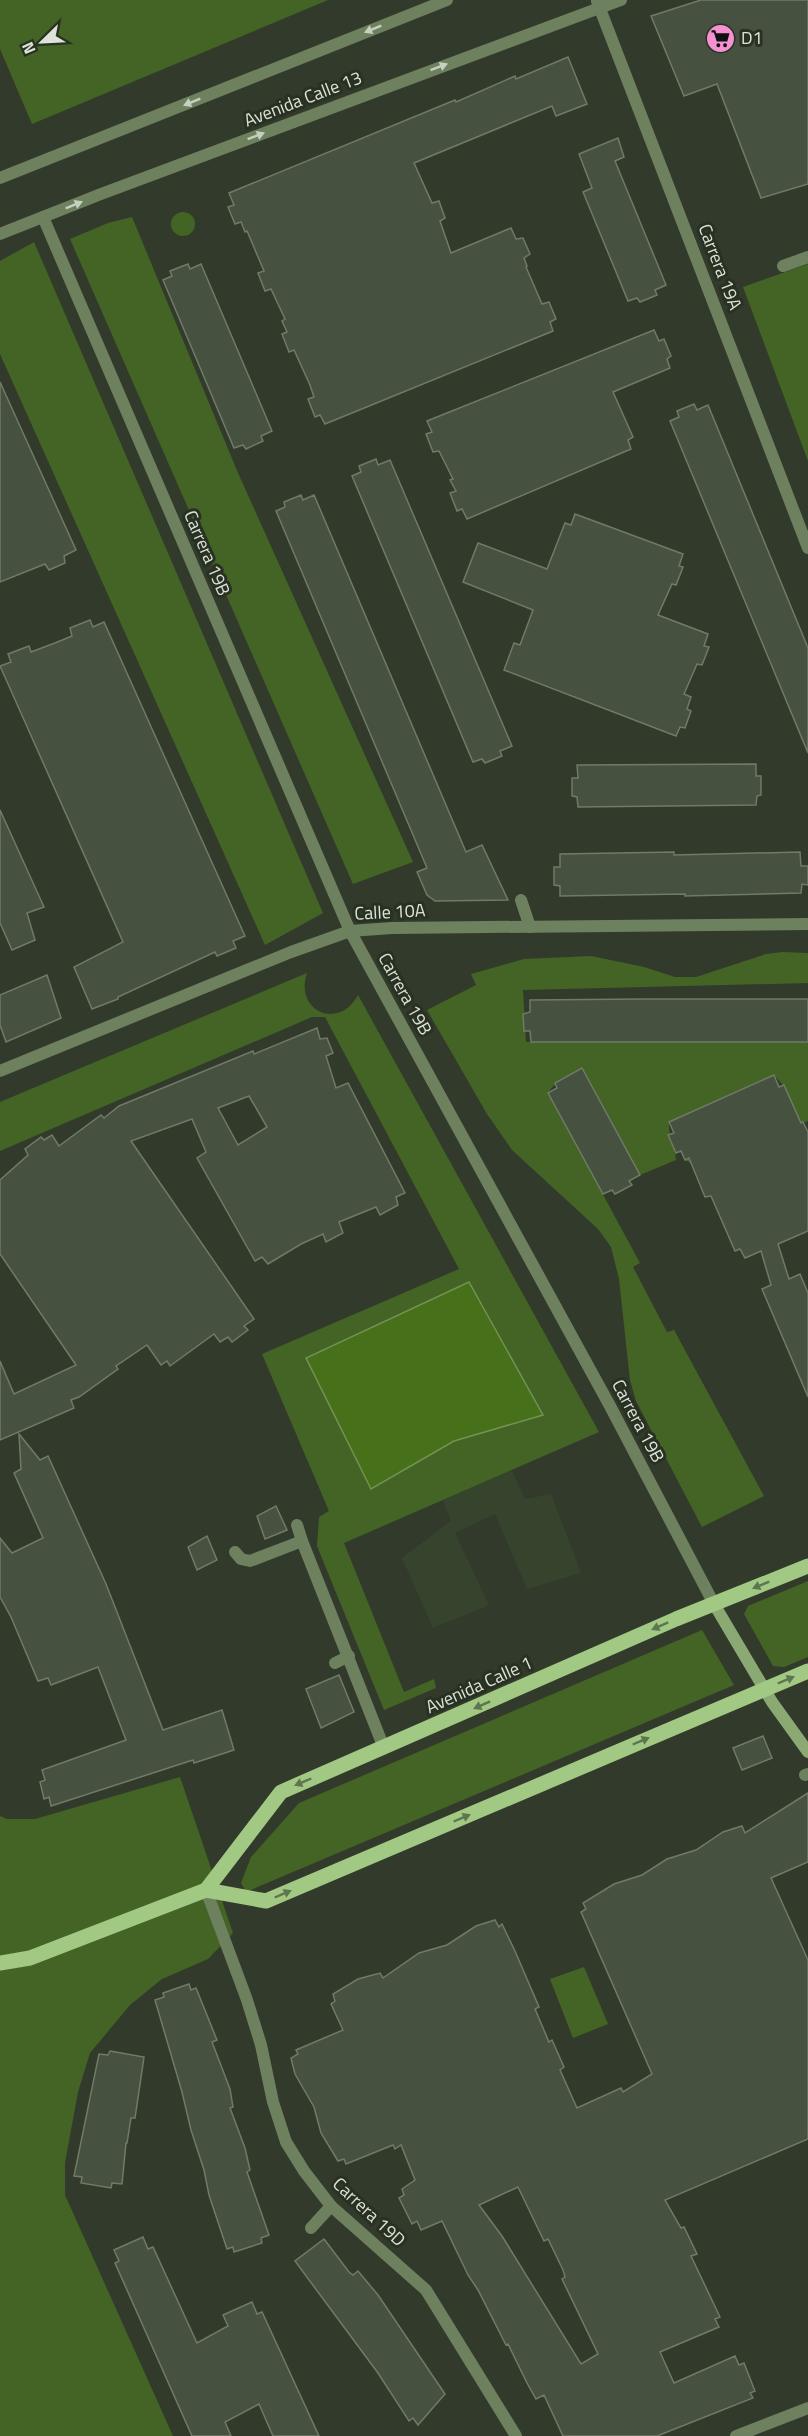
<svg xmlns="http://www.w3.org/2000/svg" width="808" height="2436" font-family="'Titillium Web',sans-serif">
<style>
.built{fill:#36432d}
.green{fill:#436425}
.water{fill:#46701a;stroke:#739253;stroke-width:1.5}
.building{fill:#475140;stroke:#707a69;stroke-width:1.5;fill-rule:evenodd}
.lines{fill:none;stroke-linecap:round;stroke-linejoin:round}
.service{stroke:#6e815f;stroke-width:12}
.minor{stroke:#6e815f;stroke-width:12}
.tertiary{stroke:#6e815f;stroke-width:12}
.secondary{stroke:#8baa73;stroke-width:12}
.primary{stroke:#a1c983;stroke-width:15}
.oneway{fill:#c7cfc1}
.oneway2{fill:#5e754e}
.labels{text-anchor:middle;stroke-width:6;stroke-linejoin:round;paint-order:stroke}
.poi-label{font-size:18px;fill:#dde3d9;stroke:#283122;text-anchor:start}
.street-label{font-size:18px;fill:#dde3d9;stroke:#283122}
</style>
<rect width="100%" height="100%" fill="#323b2b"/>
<path class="built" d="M512,1470L525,1499L551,1494L581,1573L527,1589L495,1514L455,1533L489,1605L433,1628L402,1558L451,1521L443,1500Z"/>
<g class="green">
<path d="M0,0H328L32,124L0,49Z"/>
<circle cx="183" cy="224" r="12"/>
<path d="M132,217L238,473L413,862L353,884L70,239L108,223Z"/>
<path d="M34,242L323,913L265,945L0,354V261Z"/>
<path d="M808,264V461L743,287Z"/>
<path d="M782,952L808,953V983L523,990L526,1042H808V1121L698,1167L685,1160L791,1113C791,1097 786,1087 774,1075L669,1122C668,1136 675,1146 676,1160L640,1175L585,1074C568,1074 557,1079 548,1093L640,1263L633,1267L667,1332L674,1330L764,1496L702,1527L636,1401L630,1380L619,1279L611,1247L598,1229L512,1150L487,1114L427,1010L476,985L471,974L524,959L591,956L644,967L675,977H696L766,954Z"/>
<path d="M307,973C294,1011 339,1031 358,995L599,1432L344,1543L404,1692L434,1679L436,1688L384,1710L317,1546L319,1517L329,1511L262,1354L459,1269L325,1017H312L0,1151V1102Z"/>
<path d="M808,1581V1657L784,1667L773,1666L744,1614L748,1606Z"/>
<path d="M702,1630L734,1685L246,1892L241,1883L251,1857L299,1803Z"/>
<path d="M180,1777L233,1933L208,1959L162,1979L130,2005L90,2053L78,2092L65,2163V2195L173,2436H0V1816L7,1819H35Z"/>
<path d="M584,1967L608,2024L573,2038L550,1979Z"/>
</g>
<path class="water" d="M469,1282L543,1415L454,1441L371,1489L306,1358Z"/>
<g class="building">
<path d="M701,0H808V184L761,198L717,84L684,96L651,16Z"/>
<path d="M568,57L587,104L556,116L552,106L414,163L432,203L439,201L445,218L440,221L451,253L511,228L516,239L523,238L530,254L524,258L527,266L526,267L542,304L549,302L556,319L550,322L553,331L325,424L320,415L315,417L308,399L314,397L310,385L294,350L289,352L282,334L287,332L282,321L285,319L271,289L265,291L258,273L264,271L247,231L245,232L241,222L235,224L228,207L234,205L229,193L455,100L456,102L515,76L516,79Z"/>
<path d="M618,138L624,157L615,161L666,285L655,290L657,295L640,302L637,298L628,301L583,192L592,188L579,154Z"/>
<path d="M188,264L190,269L201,264L272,431L261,436L263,441L246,449L243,445L234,448L163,280L172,276L170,271Z"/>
<path d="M654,330L659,341L664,339L671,356L667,359L670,368L613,392L633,437L628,440L631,449L467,519L462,509L457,511L450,493L456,491L450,480L453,479L439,451L433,452L426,434L432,432L427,421Z"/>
<path d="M0,382L76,550L64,556L65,563L49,570L45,564L0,582Z"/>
<path d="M694,404L697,410L708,405L808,648V753L670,421L679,417L677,411Z"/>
<path d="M376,459L378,465L390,460L512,746L500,751L502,756L485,763L482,759L473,762L352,476L361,472L359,466Z"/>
<path d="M301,495L303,500L314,495L466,852L482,845L508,900L435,901L427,895L417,872L427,868L276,511L285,507L284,502Z"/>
<path d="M575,514L683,554L679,566L683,567L676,585L672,584L658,615L708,634L704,646L709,647L702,665L697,664L684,694L691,697L687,709L691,711L685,728L680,727L676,736L504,670L514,643L520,645L533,610L463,582L478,543L547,569L565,523L571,525Z"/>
<path d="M90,620L93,627L104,622L245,936L233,941L236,948L217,956L215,952L118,997V999L92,1009L74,967L123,942L0,666L11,662L8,654L29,646L31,652L55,643L72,636L70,628Z"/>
<path d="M756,764V776H761V795L757,796L756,805L578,807L577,797L572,796V778H578L577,765Z"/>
<path d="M0,810L44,907L27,913L35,940L12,950L0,923Z"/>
<path d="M674,852V855L800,852L801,866H808V885L802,884L801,893L685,896V894L560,896V886L554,885V867H560V854Z"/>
<path d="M47,975L61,1018L6,1042L0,1025V995Z"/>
<path d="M643,999H808V1042H531L530,1031H524L523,1014L530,1012V1000Z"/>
<path d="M317,1028L320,1039L327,1038L333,1053L326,1056L336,1088L348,1083L405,1193L396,1197L398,1205L380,1215L376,1207L339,1222L343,1233L326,1242L323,1234L301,1244L268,1264L262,1257L255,1261L197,1158L206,1152L192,1119L131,1141L254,1319L244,1326L248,1330L232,1342L228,1337L220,1342L214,1334L170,1366L167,1361L161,1365L147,1345L116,1366L118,1369L79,1397L71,1400L74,1408L0,1440V1361L14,1394L76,1365L0,1254V1180L28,1155L25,1149L41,1137L44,1140L52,1135L59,1146L101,1115L104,1118L119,1106L253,1051L254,1054ZM249,1096L267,1127L238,1145L218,1108Z"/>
<path d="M582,1068L640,1175L629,1181L632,1185L615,1194L612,1190L603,1194L548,1093L557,1088L555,1083Z"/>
<path d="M774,1075L779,1087L784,1085L801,1123L803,1122L808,1132V1231L778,1244L789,1279L800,1274L808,1293V1397L762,1289L771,1285L761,1251L745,1258L740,1249L735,1251L711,1196L705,1197L689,1158L685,1160L681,1151L676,1153L668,1135L674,1133L669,1122Z"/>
<path d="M19,1434L40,1460L48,1456L106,1584L163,1730L222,1710L234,1750L194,1763L193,1760L51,1806L49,1797L44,1799L40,1782L45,1780L42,1770L126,1740L98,1667L51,1685L48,1678L38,1681L11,1617L0,1597V1538L12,1553L43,1538L14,1473L21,1469Z"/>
<path d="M276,1506L287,1530L265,1539L257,1516Z"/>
<path d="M207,1536L217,1560L197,1570L188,1547Z"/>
<path d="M339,1675L354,1712L321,1728L306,1689Z"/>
<path d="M763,1736L772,1758L742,1770L733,1748Z"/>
<path d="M808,1793V1862L771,1878L808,1960V2139L665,2200L681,2228L684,2227L697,2254L691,2256L720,2317L715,2319L719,2327L660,2352L674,2383L735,2356L739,2365L744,2363L755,2391L750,2393L753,2398L657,2436H563L544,2395L536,2399L527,2383L508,2344L506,2345L478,2290L468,2275L442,2221L421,2230L417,2221L412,2224L399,2198L404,2195L402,2189L415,2180L401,2145L395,2149L393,2145L346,2164L344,2159L338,2161L321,2133L314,2107L295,2074L291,2058L298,2054L296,2050L343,2030L331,2004L335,2001L333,1994L358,1979L380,1973L383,1978L419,1953L447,1945L476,1926L495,1920L499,1927L502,1924L515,1951L539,2007L535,2009L549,2042L552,2040L564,2067L560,2070L577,2108L621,2088L623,2092L652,2074L581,1912L586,1909L583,1903L614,1884L642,1875L667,1859L696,1850L723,1832L742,1826L745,1833ZM518,2187L544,2241L548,2239L563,2270L565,2277L562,2279L598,2354L581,2364L502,2236L479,2205Z"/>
<path d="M189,1984L191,1990L196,1988L217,2040L212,2042L230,2089L233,2107L230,2108L245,2148L250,2170L247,2172L269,2235L261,2238L262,2243L234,2252L233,2247L227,2249L209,2195L204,2170L191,2130L182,2092L155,2000L164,1997L163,1993Z"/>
<path d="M110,2051L144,2057L135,2118H131L127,2143H126L122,2184L112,2183L111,2188L81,2183L82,2177L74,2176L99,2054L108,2055Z"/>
<path d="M143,2237L148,2249L153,2247L197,2343L228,2326L223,2315L252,2302L257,2314L262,2312L319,2436H273L259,2404L225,2422L231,2436H192L115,2263L119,2261L114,2250Z"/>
<path d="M324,2239L349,2272L353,2275L358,2271L378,2295L445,2394L418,2425L413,2418L409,2421L378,2373L295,2261Z"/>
</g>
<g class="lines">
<g class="service">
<path d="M521,900L530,927"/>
<path d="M235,1552L241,1559L250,1561L302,1541L297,1525"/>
<path d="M335,1663L349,1656"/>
<path d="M805,1775L808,1774"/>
<path d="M311,2228L331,2206"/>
</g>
<g class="minor">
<path d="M783,266L808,257"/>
<path d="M0,1071L291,952L350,931L392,928L808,924"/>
<path d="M302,1541L384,1748"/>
<path d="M206,1890L247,2000L261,2045L273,2102L286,2142L304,2171L331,2206L426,2290L516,2436"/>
<path d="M736,2436L808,2408"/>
</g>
<g class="tertiary">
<path d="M597,1L808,548"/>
<path d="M0,178L447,0"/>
<path d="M43,217L350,931L610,1406L714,1604"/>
<path d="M0,234L101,194L621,0"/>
</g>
<path class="secondary" d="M714,1604L772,1702L808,1752"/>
<g class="primary">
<path d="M206,1890L266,1901L808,1671"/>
<path d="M0,1963L30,1958L206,1890L281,1792L676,1619L808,1566"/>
</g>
</g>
<defs><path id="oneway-solid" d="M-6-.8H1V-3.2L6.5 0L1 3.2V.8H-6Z" transform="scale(1.5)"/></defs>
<g class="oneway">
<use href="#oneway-solid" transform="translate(373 29) rotate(158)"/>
<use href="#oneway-solid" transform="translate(439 67) rotate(-21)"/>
<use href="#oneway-solid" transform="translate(192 102) rotate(158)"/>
<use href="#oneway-solid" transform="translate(256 136) rotate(-21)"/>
<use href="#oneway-solid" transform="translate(74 205) rotate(-22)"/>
</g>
<g class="oneway2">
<use href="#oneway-solid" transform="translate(761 1585) rotate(158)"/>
<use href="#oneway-solid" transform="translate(660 1626) rotate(156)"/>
<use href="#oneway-solid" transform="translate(786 1680) rotate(-23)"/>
<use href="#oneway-solid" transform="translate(482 1705) rotate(156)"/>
<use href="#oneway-solid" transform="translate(641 1741) rotate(-23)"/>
<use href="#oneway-solid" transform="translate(303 1782) rotate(157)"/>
<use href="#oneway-solid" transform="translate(462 1818) rotate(-23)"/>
<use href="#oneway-solid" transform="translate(283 1894) rotate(-23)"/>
</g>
<defs>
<symbol id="supermarket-disc" viewBox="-11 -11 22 22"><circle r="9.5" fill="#f590d1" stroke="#283122"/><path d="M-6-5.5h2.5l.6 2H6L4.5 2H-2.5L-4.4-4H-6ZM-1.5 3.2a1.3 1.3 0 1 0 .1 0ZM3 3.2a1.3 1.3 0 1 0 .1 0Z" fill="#111"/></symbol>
</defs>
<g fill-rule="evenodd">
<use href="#supermarket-disc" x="704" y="22" width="33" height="33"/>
</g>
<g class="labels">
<g class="poi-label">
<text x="741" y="44">D1</text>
</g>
<g class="street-label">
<text transform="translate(303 99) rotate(-21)" y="6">Avenida Calle 13</text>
<text transform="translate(720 267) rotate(69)" y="6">Carrera 19A</text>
<text transform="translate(207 553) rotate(67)" y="6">Carrera 19B</text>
<text transform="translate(390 912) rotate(-3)" y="6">Calle 10A</text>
<text transform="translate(405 994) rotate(61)" y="6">Carrera 19B</text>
<text transform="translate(638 1421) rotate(62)" y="6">Carrera 19B</text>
<text transform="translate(479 1685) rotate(-24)" y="6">Avenida Calle 1</text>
<text transform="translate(369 2212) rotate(43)" y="6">Carrera 19D</text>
</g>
</g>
<g transform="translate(42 42) rotate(246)" stroke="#283122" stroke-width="4.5" paint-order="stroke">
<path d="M0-4.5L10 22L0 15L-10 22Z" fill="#dde3d9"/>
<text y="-9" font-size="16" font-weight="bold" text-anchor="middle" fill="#dde3d9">N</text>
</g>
</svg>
